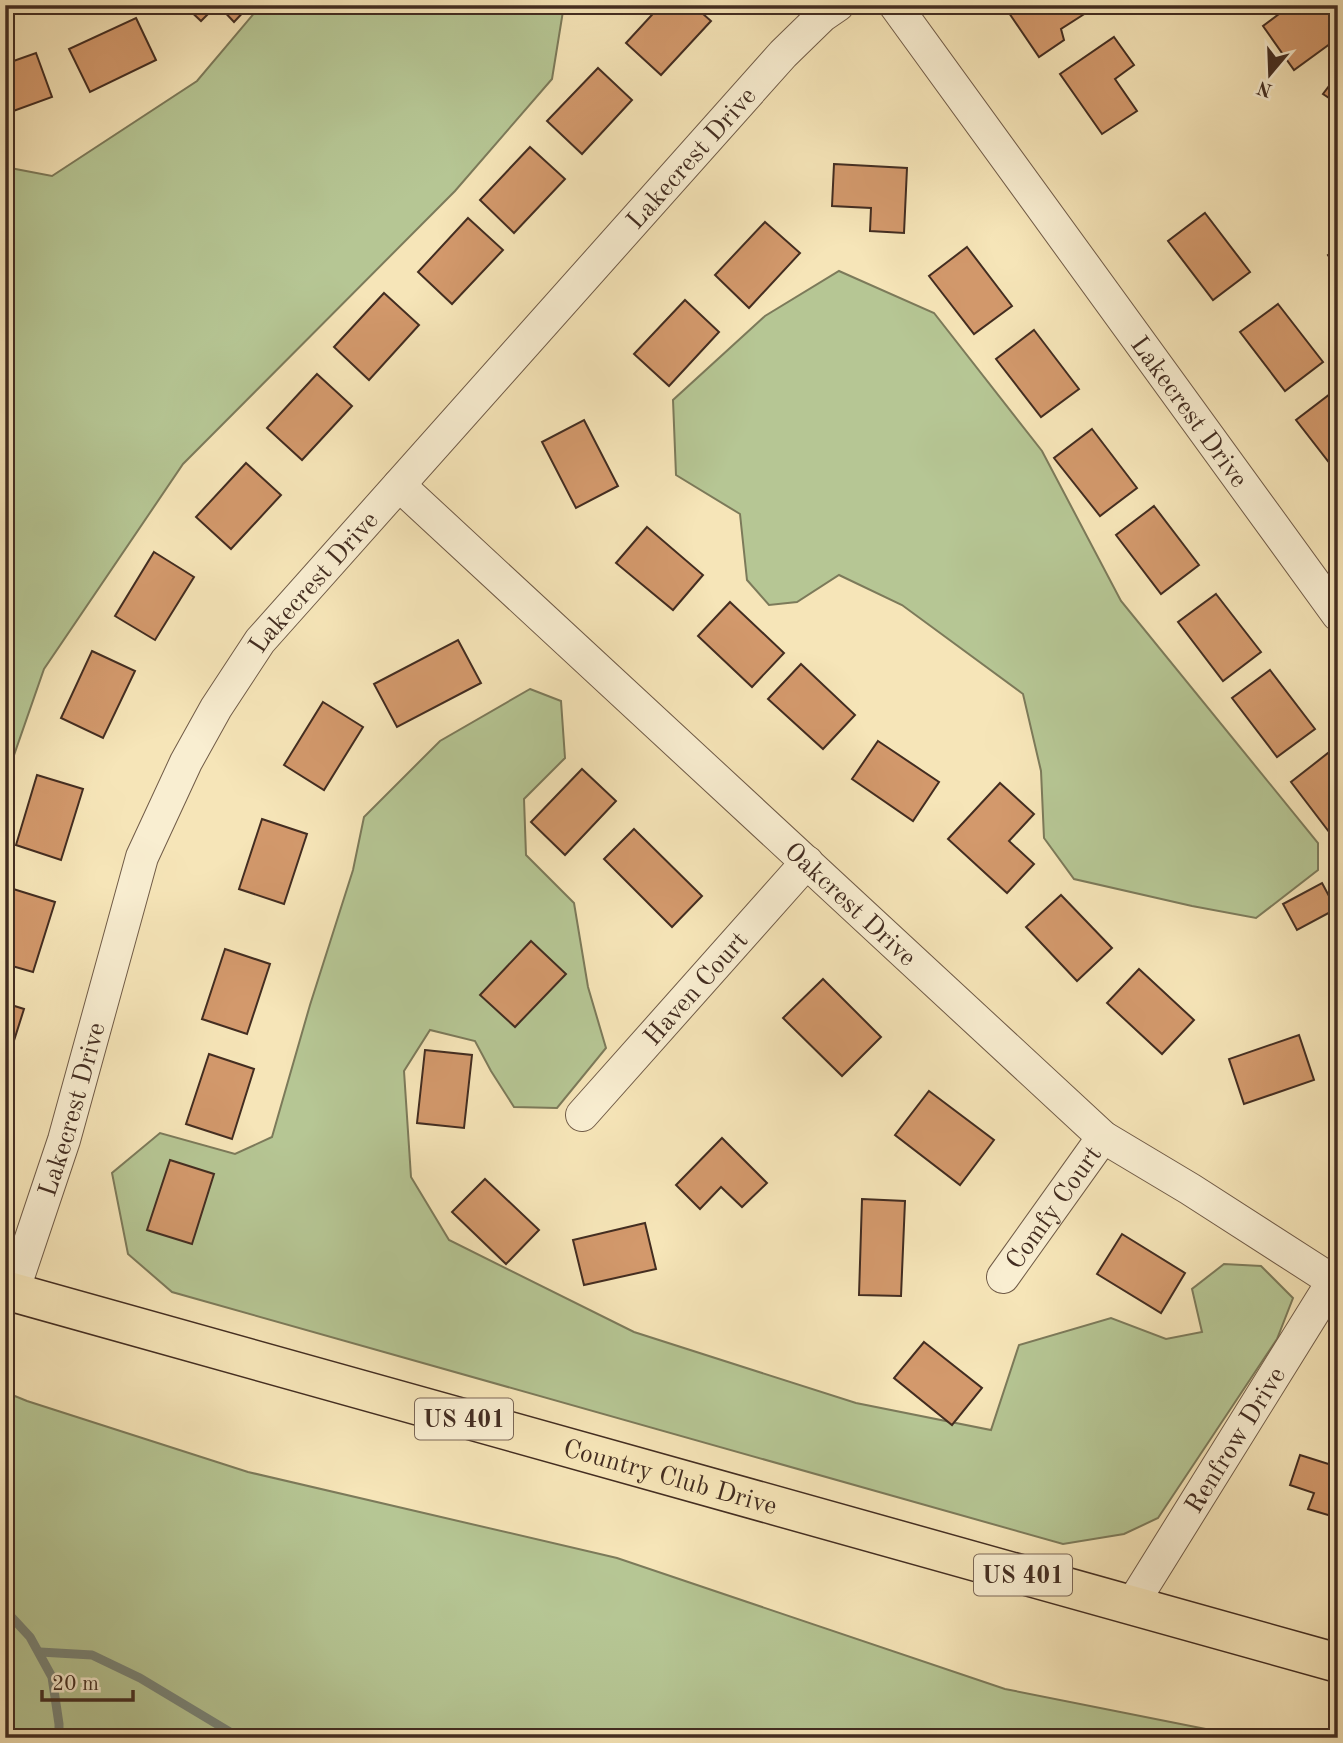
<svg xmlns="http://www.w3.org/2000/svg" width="1343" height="1743" font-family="'Old Standard TT',serif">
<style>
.green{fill:#b6c694;stroke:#7c7a5a;stroke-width:2}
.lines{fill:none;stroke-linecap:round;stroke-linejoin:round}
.stream{stroke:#798579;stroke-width:9}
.building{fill:#d3996c;stroke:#432d21;stroke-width:2}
.minor-casing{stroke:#705b47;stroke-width:34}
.primary-casing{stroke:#432d21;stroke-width:41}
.minor{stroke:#f9eed1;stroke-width:32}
.primary{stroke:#f6e5b8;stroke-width:38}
.labels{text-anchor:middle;stroke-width:5;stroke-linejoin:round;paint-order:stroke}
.shield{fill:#f9eed1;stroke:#7a6756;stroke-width:2}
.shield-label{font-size:24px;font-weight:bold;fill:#432d21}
.street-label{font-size:26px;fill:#432d21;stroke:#f9eed1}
</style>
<rect width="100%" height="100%" fill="#f6e5b8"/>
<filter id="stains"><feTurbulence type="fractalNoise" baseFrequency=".00286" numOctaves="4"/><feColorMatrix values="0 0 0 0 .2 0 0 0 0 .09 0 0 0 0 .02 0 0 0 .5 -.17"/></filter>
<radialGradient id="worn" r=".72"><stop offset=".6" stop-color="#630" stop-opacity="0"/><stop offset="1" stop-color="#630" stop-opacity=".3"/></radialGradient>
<g class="green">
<path d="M261,5H564L552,79L455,191L183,464L44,669L5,781V167L52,176L197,81Z"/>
<path d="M839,271L934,313L1042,451L1121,601L1318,843V870L1256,918L1192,906L1074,879L1044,838L1041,771L1023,694L902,605L839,575L797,602L769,605L747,580L740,514L676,475L673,400L765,316Z"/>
<path d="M530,689L561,701L565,758L524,799L526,855L574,903L588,987L606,1048L557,1108L514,1107L491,1071L475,1041L430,1030L404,1071L411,1177L449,1240L634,1332L856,1403L991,1430L1019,1345L1111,1318L1166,1339L1202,1332L1192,1289L1224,1264L1261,1266L1293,1298L1277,1339L1158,1518L1124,1534L1063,1544L172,1292L128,1254L112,1173L160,1133L235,1154L272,1137L310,1005L353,870L364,817L440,741Z"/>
<path d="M5,1392L27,1401L248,1472L617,1558L1005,1689L1251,1738H5Z"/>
</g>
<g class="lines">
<g class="stream">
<path d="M5,1610L30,1637L52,1677L59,1724V1738"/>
<path d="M40,1652L92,1655L140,1678L240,1738"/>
</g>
</g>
<g class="building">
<path d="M184,5H217L201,21Z"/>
<path d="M218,5H250L234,22Z"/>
<path d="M661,5H693L711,21L661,75L626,43Z"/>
<path d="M1014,5H1044V7L1047,5H1085L1089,11L1061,29L1064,40L1039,57L1007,10Z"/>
<path d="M1291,5H1338V38L1294,70L1263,26Z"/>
<path d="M136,18L156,60L90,92L69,49Z"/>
<path d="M1114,37L1134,65L1115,79L1137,111L1102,134L1060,74Z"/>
<path d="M36,53L52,97L5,114V64Z"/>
<path d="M598,68L632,100L582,154L547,121Z"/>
<path d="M1338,74V104L1323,94Z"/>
<path d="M530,147L565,179L514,233L480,200Z"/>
<path d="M834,164L907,168L904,233L870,231L871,208L832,206Z"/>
<path d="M1205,213L1250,272L1213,300L1168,241Z"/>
<path d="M468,218L503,250L452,304L418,272Z"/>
<path d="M765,222L800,253L749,308L715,275Z"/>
<path d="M967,247L1012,306L974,334L929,276Z"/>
<path d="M1338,249V271L1328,255Z"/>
<path d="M384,293L419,325L369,380L334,347Z"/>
<path d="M685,300L719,332L669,386L634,354Z"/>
<path d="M1278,304L1323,362L1285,391L1240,332Z"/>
<path d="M1034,330L1079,389L1041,417L996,359Z"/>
<path d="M317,374L352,406L302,460L267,428Z"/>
<path d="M1334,391L1338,396V474L1296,420Z"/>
<path d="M584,420L618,486L576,508L542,442Z"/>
<path d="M1092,429L1137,488L1100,516L1054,458Z"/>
<path d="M246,463L281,495L231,549L196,517Z"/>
<path d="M1154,506L1199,565L1161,594L1116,535Z"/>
<path d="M647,527L703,575L673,610L616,563Z"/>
<path d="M154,552L194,577L155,640L115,616Z"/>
<path d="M1216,594L1261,652L1223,681L1178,622Z"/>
<path d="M730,602L784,653L752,687L698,636Z"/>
<path d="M458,640L481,683L397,727L374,684Z"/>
<path d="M92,651L135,671L103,738L61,718Z"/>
<path d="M801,664L855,715L823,749L768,699Z"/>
<path d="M1270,670L1315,729L1277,757L1232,698Z"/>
<path d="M323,702L363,727L324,790L284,765Z"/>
<path d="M878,741L939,782L913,821L852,779Z"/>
<path d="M1328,753L1338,766V840L1336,841L1291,782Z"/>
<path d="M582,769L616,801L565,855L531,822Z"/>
<path d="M37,775L83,789L61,860L16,845Z"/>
<path d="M1000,783L1034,814L1009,841L1034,864L1007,893L948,839Z"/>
<path d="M262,819L307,834L284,904L239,889Z"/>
<path d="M634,829L702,896L672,927L604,859Z"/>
<path d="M1322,883L1336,909L1297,930L1283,904Z"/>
<path d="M10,888L55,902L33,972L5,964V901Z"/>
<path d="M1061,895L1112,948L1077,981L1026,927Z"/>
<path d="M531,941L566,974L515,1027L480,995Z"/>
<path d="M225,949L270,964L247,1034L202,1019Z"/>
<path d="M1139,969L1194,1020L1162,1054L1107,1003Z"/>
<path d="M823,979L881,1037L842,1076L783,1018Z"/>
<path d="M5,1003L24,1009L5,1069Z"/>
<path d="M1299,1035L1314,1080L1244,1104L1229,1059Z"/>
<path d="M425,1050L472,1055L464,1128L417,1123Z"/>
<path d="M209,1054L254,1069L232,1139L186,1124Z"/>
<path d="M929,1091L994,1140L960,1185L895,1135Z"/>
<path d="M722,1138L767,1183L742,1207L721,1187L700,1209L676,1185Z"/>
<path d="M170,1160L214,1174L192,1244L147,1230Z"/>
<path d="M485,1179L539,1230L506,1264L452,1212Z"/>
<path d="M862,1199L905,1201L901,1296L859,1295Z"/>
<path d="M645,1223L656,1269L584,1285L573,1240Z"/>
<path d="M1122,1234L1185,1273L1161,1313L1097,1274Z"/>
<path d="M924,1342L982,1388L952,1425L894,1378Z"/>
<path d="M1300,1455L1338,1467V1518L1308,1509L1314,1493L1290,1485Z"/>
</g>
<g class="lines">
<defs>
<g id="minor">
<path id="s1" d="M895,5L1338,615"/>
<path id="s2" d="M399,485L1103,1137L1190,1189L1333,1281"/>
<path id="s3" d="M582,1115L807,862"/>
<path id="s4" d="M1003,1277L1103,1137"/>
<path id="s5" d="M13,1292L64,1140L142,857L186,762L216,708L260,641L783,54L822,16L838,5"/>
<path id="s6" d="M1131,1606L1338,1273"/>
</g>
<g id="primary">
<path id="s7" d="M5,1290L1338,1663"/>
</g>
</defs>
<use href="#minor" class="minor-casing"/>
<use href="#primary" class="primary-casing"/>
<use href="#minor" class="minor"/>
<use href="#primary" class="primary"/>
</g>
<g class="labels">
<g class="shield">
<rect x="415" y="1398.5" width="98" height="41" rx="5"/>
<rect x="974" y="1554.5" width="98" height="41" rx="5"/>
</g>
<g class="shield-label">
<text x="464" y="1427">US 401</text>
<text x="1023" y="1583">US 401</text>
</g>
<g class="street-label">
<text dy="9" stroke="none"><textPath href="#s5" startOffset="1348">Lakecrest Drive</textPath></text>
<text dy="9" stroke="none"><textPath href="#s1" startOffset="502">Lakecrest Drive</textPath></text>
<text dy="9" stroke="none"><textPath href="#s5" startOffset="780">Lakecrest Drive</textPath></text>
<text dy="9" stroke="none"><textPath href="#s2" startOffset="616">Oakcrest Drive</textPath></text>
<text dy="9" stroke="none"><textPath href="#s3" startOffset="170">Haven Court</textPath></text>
<text dy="9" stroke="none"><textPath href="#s5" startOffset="192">Lakecrest Drive</textPath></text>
<text dy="9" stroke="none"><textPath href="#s4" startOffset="86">Comfy Court</textPath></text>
<text dy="9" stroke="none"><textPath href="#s6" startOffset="196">Renfrow Drive</textPath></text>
<text dy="9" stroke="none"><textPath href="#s7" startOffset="691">Country Club Drive</textPath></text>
</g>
</g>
<rect width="1343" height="1743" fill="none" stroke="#f6e5b8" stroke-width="28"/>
<rect x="7" y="7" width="1329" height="1729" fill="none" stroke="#432d21" stroke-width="3.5"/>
<rect x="14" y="14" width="1315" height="1715" fill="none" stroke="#432d21" stroke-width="2"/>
<g transform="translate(1270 74) rotate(199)" stroke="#f9eed1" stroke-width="5" paint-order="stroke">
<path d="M0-5L12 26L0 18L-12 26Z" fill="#432d21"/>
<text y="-10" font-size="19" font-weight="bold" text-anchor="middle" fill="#432d21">N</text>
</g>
<path d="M42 1690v10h91v-10" fill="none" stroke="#432d21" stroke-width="3.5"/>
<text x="52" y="1690" font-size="21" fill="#432d21" stroke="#f9eed1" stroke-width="5" paint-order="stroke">20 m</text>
<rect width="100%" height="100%" filter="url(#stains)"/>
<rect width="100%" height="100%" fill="url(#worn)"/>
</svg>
